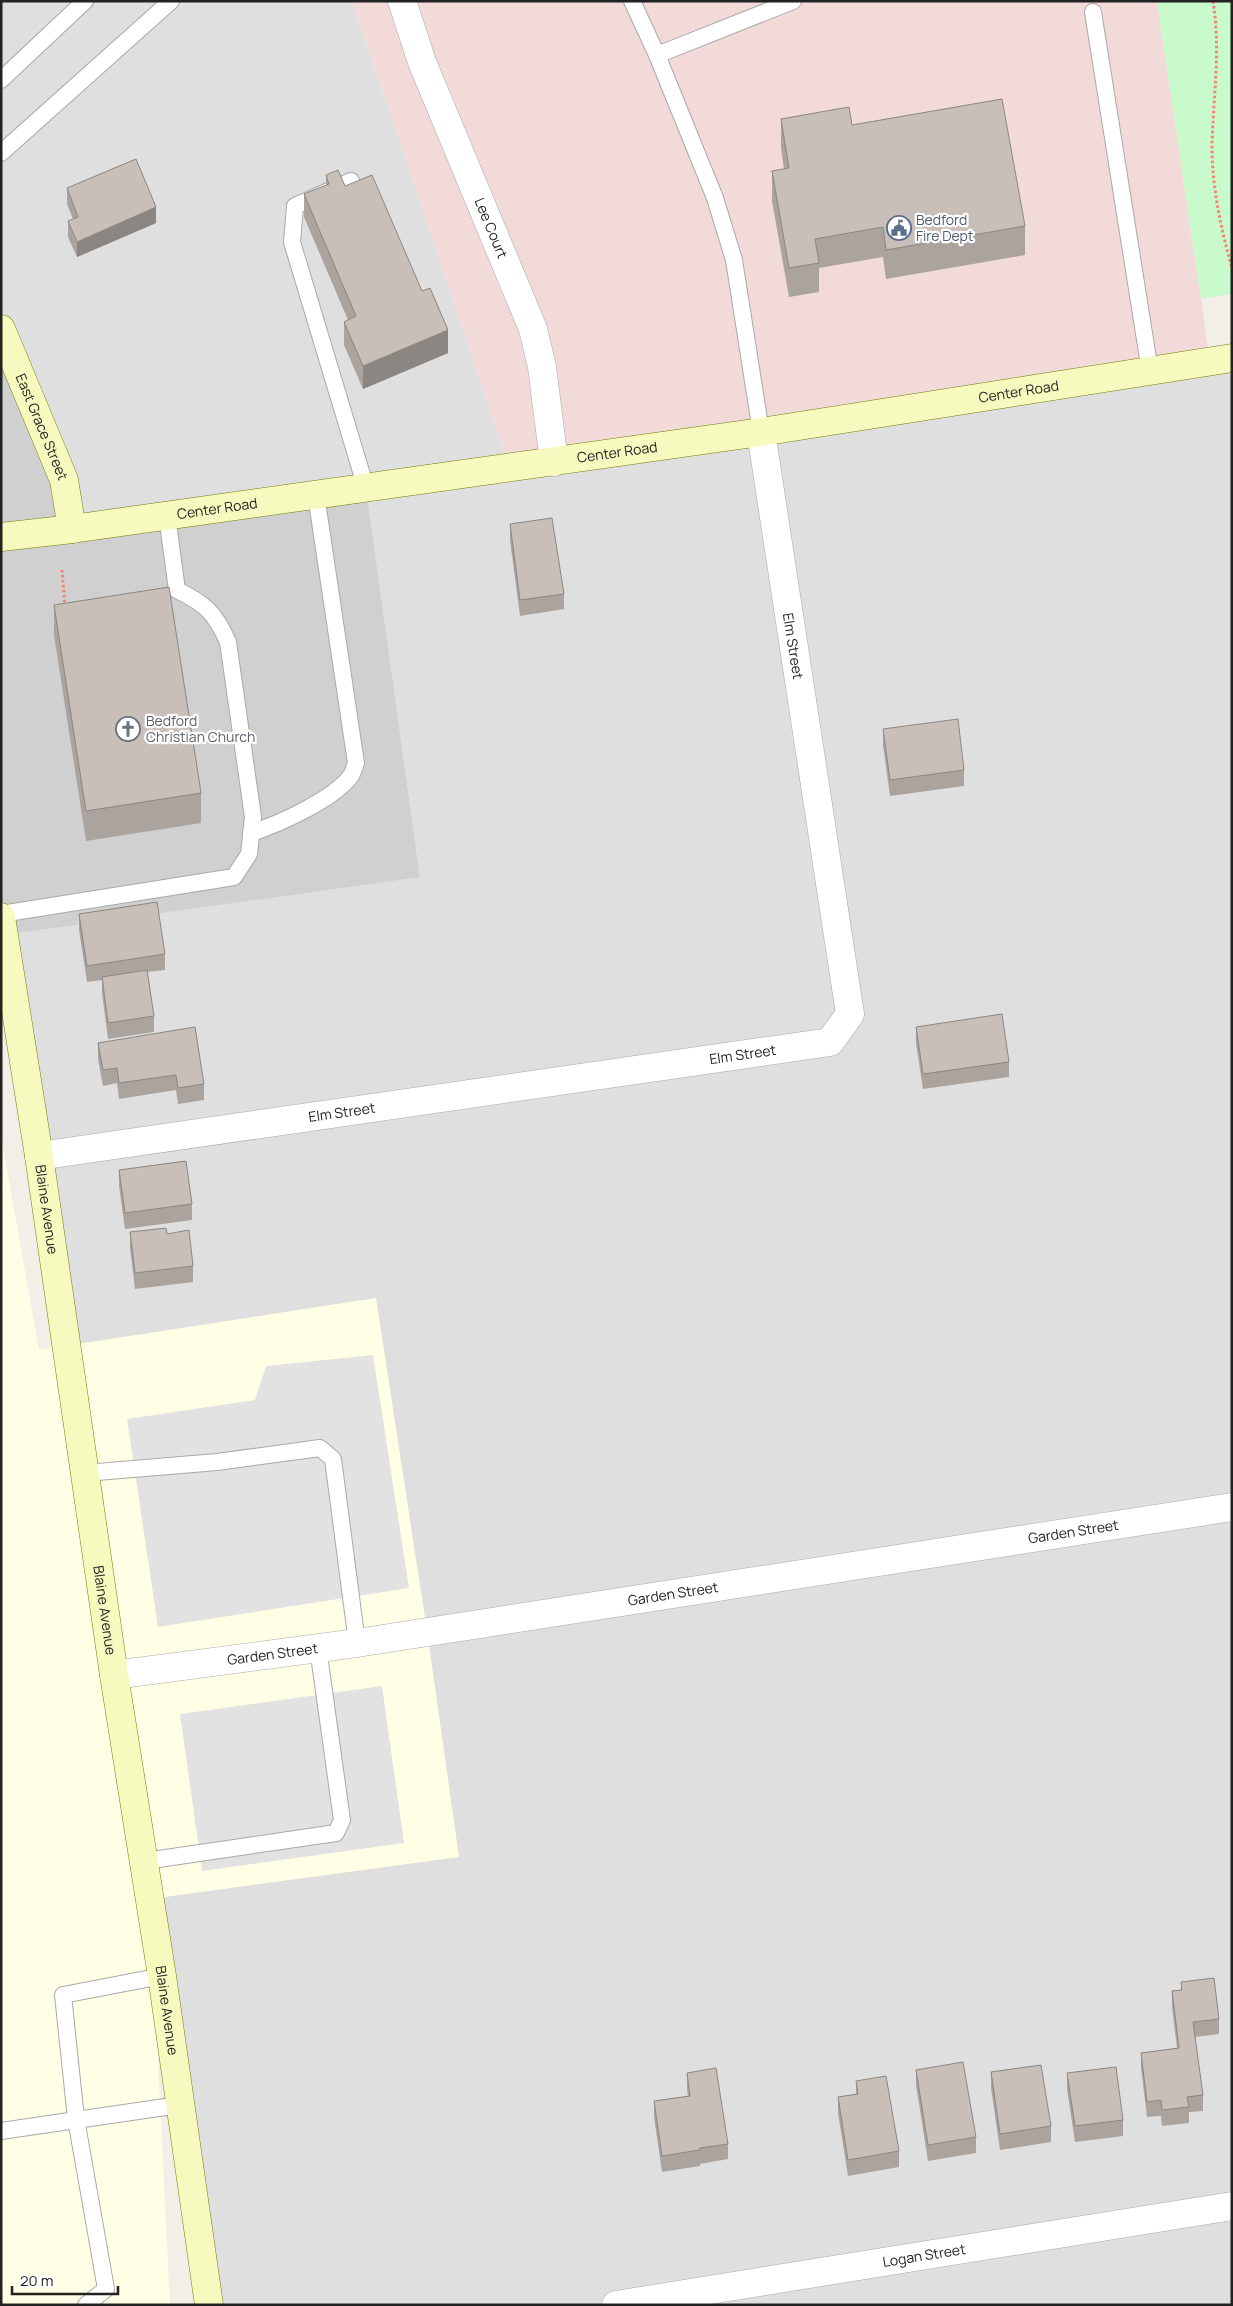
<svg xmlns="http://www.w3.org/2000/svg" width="1233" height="2306" font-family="Manrope,sans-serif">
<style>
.residential{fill:#e0dfdf}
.commercial{fill:#f2dad9}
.education{fill:#ffffe5}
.religious{fill:#d0d0d0}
.park{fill:#c8facc}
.parking{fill:#e2e2e2}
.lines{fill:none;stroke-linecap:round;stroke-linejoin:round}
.lane-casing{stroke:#a9a9a9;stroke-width:18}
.street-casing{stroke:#a9a9a9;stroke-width:29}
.secondary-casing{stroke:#707d05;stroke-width:29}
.path{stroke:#fa8072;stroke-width:3;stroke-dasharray:2.5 2.5;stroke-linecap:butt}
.lane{stroke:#fff;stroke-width:16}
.street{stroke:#fff;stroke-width:28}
.secondary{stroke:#f7fabf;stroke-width:28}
.wall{fill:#aba49e}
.shaded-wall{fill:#8b8681}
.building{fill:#c7bfb8;stroke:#8b8681}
.labels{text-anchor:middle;stroke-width:4.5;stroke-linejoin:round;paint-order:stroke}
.service-label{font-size:14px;fill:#4e5e75;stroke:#fff;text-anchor:start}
.street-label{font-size:14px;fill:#222;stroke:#fff}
.worship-label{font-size:14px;fill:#5b616d;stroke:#fff;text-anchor:start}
</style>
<rect width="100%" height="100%" fill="#f2efe9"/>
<path class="residential" d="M1,1H352L510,468L1232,358V2305H209L68,1348L4,935L420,876L366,488L72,529L1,329Z"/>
<path class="commercial" d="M352,1H1157L1210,361L510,468Z"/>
<path class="education" d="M1,1136L39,1350L376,1298L427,1631L459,1857L150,1899L170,2305H1Z"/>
<path class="religious" d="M1,329L72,529L366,488L420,877L4,935L1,917Z"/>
<path class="park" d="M1157,1H1232V294L1201,299Z"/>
<g class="parking">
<path d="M373,1355L409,1588L158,1627L127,1419L255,1400L266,1366Z"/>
<path d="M382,1686L404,1843L202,1871L180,1714Z"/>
</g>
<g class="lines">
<defs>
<g id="lane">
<path d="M632,1L657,55L715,198L734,260L761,432"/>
<path d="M1093,12L1150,371"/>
<path d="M657,55L793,1"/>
<path d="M1,80L85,1"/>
<path d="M1,153L171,1"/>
<path d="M351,181L295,206L292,242L366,488"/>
<path d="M251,833C279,824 332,800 350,777C353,774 354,768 356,763L316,495"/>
<path d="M1,914L234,877L249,854L253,817L228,642C215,613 206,604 177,590L167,516"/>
<path d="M85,1473L217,1462L320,1448L333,1459L357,1643"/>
<path d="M145,1861L336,1833L342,1820L318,1648"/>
<path d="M1,2131L179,2105"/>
<path d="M86,2305L106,2289L76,2119L63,1995L162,1976"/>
</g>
<g id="street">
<path id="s1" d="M402,1L422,62L533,329L542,367L554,462"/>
<path id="s2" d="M39,1156L830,1042L850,1014L761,432"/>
<path id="s3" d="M114,1675L357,1643L1232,1507"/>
<path id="s4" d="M616,2305L1232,2206"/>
</g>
<g id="secondary">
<path id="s5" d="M1,329L64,480L72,529"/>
<path id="s6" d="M1,537L72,529L761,432L1232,358"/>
<path id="s7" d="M1,917L39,1156L114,1675L162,1976L209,2305"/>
</g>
</defs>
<use href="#lane" class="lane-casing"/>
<use href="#street" class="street-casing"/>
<use href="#secondary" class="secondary-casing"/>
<g class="path">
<path d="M1213,1C1221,50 1213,98 1212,147C1212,187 1221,229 1232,268"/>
<path d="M62,570L65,607"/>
</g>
<use href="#lane" class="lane"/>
<use href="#street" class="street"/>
<use href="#secondary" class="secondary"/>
</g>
<g class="wall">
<path d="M781,119L852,125L1025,226V255L886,279L883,257L819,268V292L789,297L772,201V171L784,169L781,148Z"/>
<path d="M326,175L345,186L448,353L363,389L344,345V322L348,320L304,217V194L326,185Z"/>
<path d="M67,188L156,223L77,257L68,237V221L73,219L67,204Z"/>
<path d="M510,524L564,594V609L520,616L510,540Z"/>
<path d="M54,605L201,793V823L86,841L54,635Z"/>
<path d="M883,729L964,770V786L890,796L883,745Z"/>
<path d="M79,914L165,954V970L147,972L154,1016V1032L108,1039L102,993V980L87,982L79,930Z"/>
<path d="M916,1027L1009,1062V1077L923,1089L916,1043Z"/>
<path d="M98,1043L204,1084V1100L178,1104L176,1090L119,1099L117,1083L103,1086L98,1059Z"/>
<path d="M119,1170L192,1204V1220L125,1229L119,1186Z"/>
<path d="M130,1232L167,1234L193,1266V1282L135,1289L130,1248Z"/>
<path d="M1181,1982L1219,2019V2034L1195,2037L1203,2095V2111L1189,2112V2123L1162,2126L1161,2116L1147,2117L1141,2068V2053L1177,2048L1172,2007V1991L1181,1990Z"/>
<path d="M916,2070L976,2137V2153L928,2161L916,2085Z"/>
<path d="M991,2072L1051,2126V2142L1000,2150L991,2088Z"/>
<path d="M687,2073L728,2144V2159L700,2164V2166L662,2172L654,2117V2101L688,2096L687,2089Z"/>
<path d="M1067,2073L1123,2120V2136L1075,2142L1067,2089Z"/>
<path d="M856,2081L899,2151V2167L848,2176L838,2113V2097L856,2094Z"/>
</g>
<g class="shaded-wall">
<path d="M156,207V223L77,257V242Z"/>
<path d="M448,330V353L363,389V366Z"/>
</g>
<g class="building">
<path d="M1002,99L1025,226L886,250L883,227L815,239L819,263L789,268L772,171L789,168L781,119L849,107L852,125Z"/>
<path d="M136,159L156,207L77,242L68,221L78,217L67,188Z"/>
<path d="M338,170L345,186L372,175L422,291L430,288L448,330L363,366L344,322L356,316L304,194L329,184L326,175Z"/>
<path d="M552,518L564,594L520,600L510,524Z"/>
<path d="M169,587L201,793L86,811L54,605Z"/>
<path d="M958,719L964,770L890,780L883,729Z"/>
<path d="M157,902L165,954L87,966L79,914Z"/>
<path d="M147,970L154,1016L108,1023L102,977Z"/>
<path d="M1002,1014L1009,1062L923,1074L916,1027Z"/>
<path d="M195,1027L204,1084L178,1088L176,1075L119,1083L117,1068L103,1070L98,1043Z"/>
<path d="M186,1161L192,1204L125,1213L119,1170Z"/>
<path d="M166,1228L167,1234L189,1230L193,1266L135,1273L130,1232Z"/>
<path d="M1214,1978L1219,2019L1193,2022L1203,2095L1187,2097L1189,2107L1162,2110L1161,2100L1147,2102L1141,2053L1179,2048L1172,1991L1182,1990L1181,1982Z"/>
<path d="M963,2062L976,2137L928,2145L916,2070Z"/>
<path d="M1041,2065L1051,2126L1000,2134L991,2072Z"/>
<path d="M1116,2067L1123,2120L1075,2126L1067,2073Z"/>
<path d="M716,2068L728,2144L700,2148V2150L662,2156L654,2101L690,2096L687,2073Z"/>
<path d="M886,2076L899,2151L848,2160L838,2097L858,2094L856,2081Z"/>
</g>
<defs>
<symbol id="civic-ring" viewBox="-11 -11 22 22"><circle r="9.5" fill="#fff" stroke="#5c6f8a" stroke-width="1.5"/><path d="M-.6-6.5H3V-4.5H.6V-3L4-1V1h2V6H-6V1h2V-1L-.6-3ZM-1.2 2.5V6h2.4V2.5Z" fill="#5c6f8a"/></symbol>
<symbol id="church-ring" viewBox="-11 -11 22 22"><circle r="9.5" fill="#fff" stroke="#6b7280" stroke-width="1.5"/><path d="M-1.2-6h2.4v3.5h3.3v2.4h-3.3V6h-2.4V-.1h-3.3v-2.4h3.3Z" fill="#6b7280"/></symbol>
</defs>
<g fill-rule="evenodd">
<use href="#civic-ring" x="885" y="214" width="28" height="28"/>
<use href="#church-ring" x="114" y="715" width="28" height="28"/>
</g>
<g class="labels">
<g class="service-label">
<text x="916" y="225">Bedford<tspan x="916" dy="16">Fire Dept</tspan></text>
</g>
<g class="street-label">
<text dy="5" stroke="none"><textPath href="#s1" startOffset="244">Lee Court</textPath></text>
<text dy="5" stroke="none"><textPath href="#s6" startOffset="1028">Center Road</textPath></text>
<text dy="5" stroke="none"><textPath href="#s5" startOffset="106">East Grace Street</textPath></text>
<text dy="5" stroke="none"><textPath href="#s6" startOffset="622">Center Road</textPath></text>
<text dy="5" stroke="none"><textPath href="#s6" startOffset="218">Center Road</textPath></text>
<text transform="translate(793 646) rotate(81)" y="5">Elm Street</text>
<text dy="5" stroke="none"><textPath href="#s2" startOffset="711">Elm Street</textPath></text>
<text dy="5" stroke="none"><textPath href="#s2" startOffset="306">Elm Street</textPath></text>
<text dy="5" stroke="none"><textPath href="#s7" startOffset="296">Blaine Avenue</textPath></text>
<text dy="5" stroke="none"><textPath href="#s3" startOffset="970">Garden Street</textPath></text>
<text dy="5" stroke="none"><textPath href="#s3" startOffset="565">Garden Street</textPath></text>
<text dy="5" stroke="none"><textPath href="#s7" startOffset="701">Blaine Avenue</textPath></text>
<text dy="5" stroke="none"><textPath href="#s3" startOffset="160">Garden Street</textPath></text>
<text dy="5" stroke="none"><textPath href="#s7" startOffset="1106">Blaine Avenue</textPath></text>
<text dy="5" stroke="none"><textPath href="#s4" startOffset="312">Logan Street</textPath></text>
</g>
<g class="worship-label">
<text x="146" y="726">Bedford<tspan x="146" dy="16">Christian Church</tspan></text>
</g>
</g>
<rect width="1233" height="2306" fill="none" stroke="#222222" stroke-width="5"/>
<path d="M12 2286v8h106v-8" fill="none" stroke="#222222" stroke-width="2.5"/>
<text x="20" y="2286" font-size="15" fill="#222222" stroke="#ffffff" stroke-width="4" paint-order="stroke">20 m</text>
</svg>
